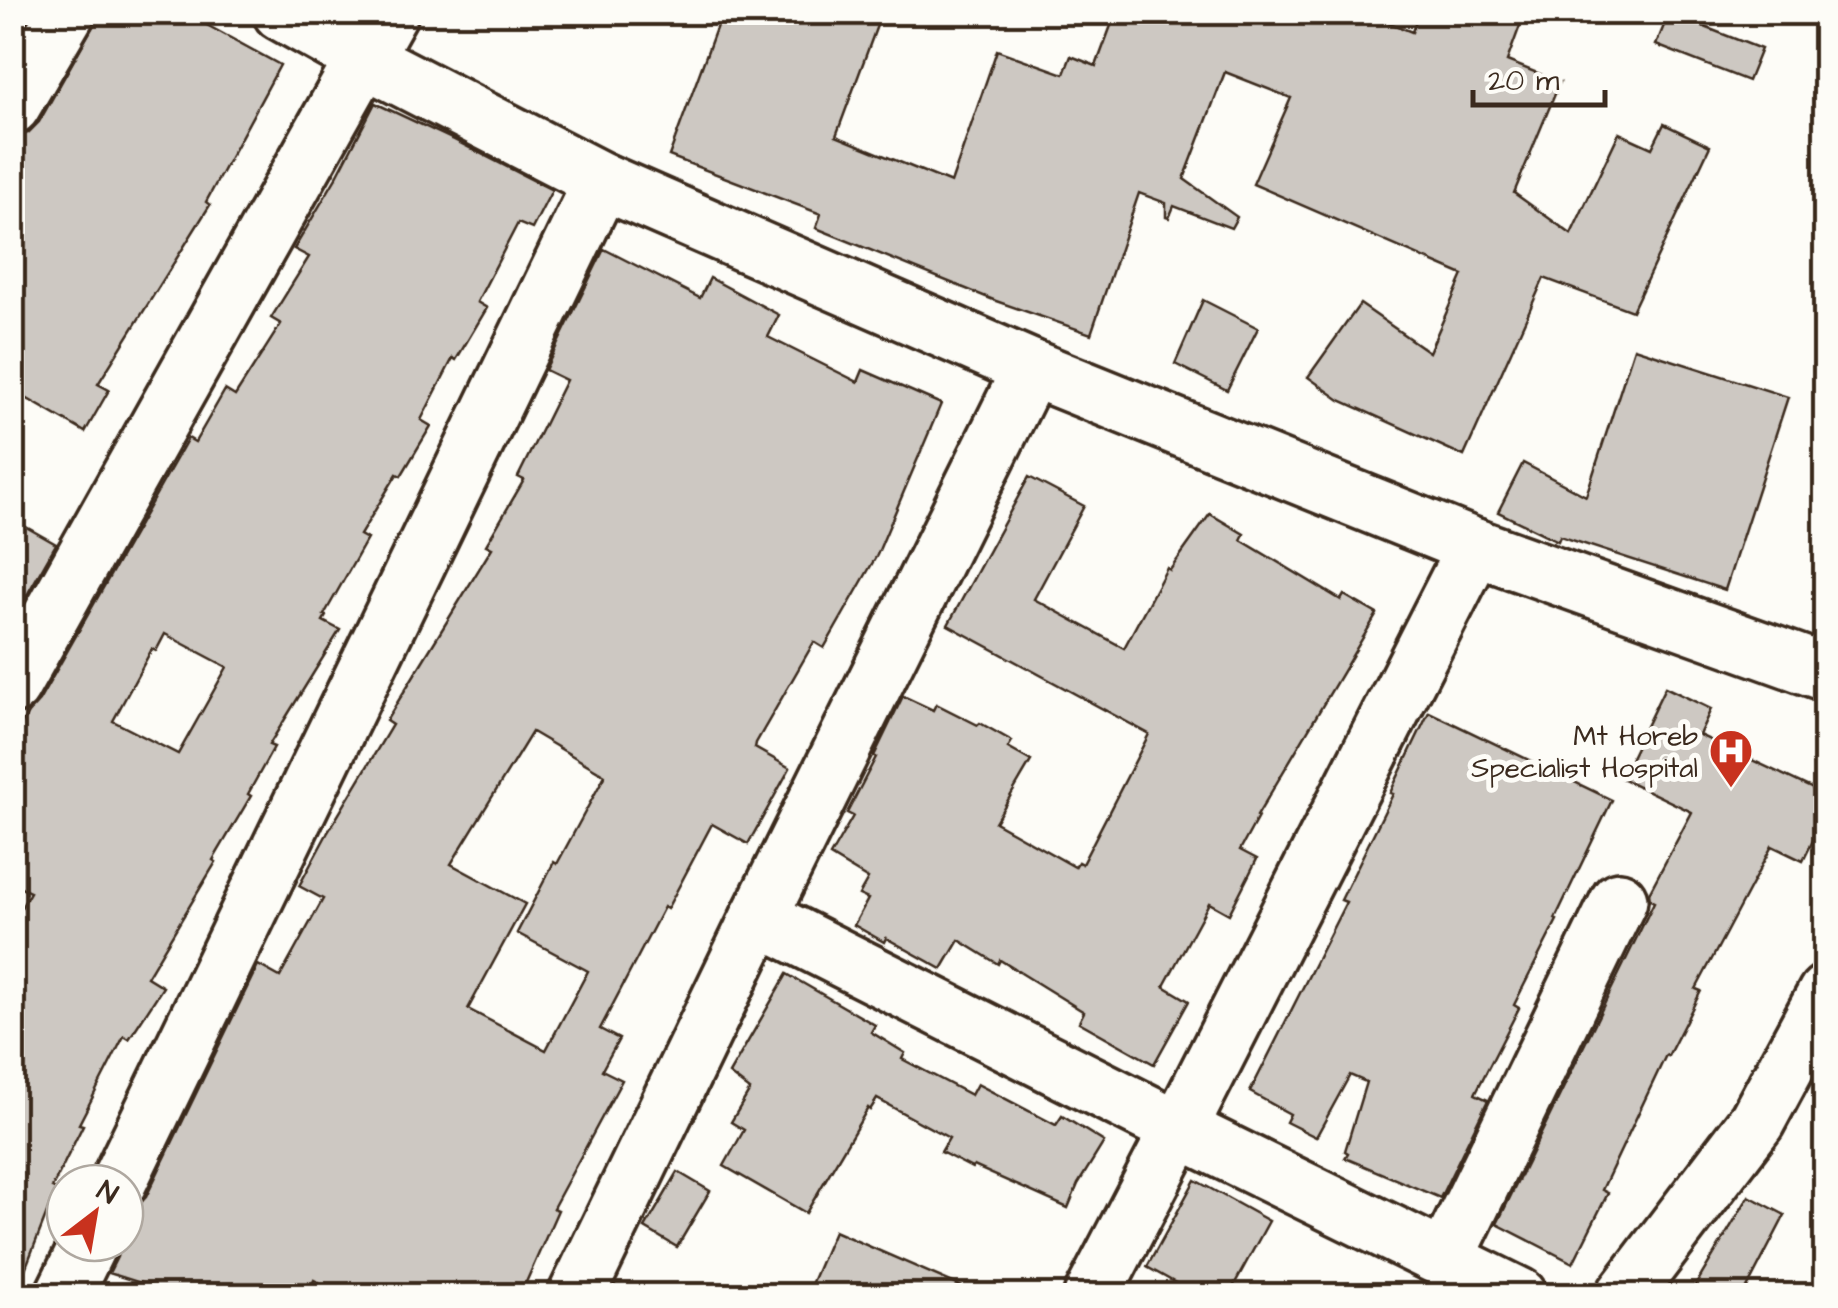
<svg xmlns="http://www.w3.org/2000/svg" width="1838" height="1308" font-family="'Architects Daughter',sans-serif">
<style>
.building{fill:#cdc8c2;stroke:#3b2a1e;stroke-width:2.5;fill-rule:evenodd}
.lines{fill:none;stroke-linecap:round;stroke-linejoin:round}
.minor-casing{stroke:#3b2a1e;stroke-width:62}
.minor{stroke:#fdfcf7;stroke-width:55}
.labels{text-anchor:middle;stroke-width:10;stroke-linejoin:round;paint-order:stroke}
.poi-label{font-size:28px;fill:#3b2a1e;stroke:#fdfcf7;text-anchor:end}
</style>
<rect width="100%" height="100%" fill="#fdfcf7"/>
<filter id="ink" filterUnits="userSpaceOnUse"><feTurbulence type="fractalNoise" baseFrequency=".01" numOctaves="2"/><feDisplacementMap in="SourceGraphic" scale="20" xChannelSelector="R" yChannelSelector="G"/><feConvolveMatrix kernelMatrix="1 2 1 2 8 2 1 2 1" color-interpolation-filters="sRGB"/></filter>
<g filter="url(#ink)">
<g class="building">
<path d="M101,12H183L280,65L206,202L210,205L98,384L109,390L85,432L12,390V137L28,133L39,122Z"/>
<path d="M722,12H882L836,136L951,183L997,50L1064,74L1071,56L1096,66L1116,12H1363L1412,32L1419,12H1525L1507,61L1560,82L1514,193L1571,234L1619,133L1652,148L1664,124L1710,146L1632,311L1544,278L1464,456L1340,400L1308,377L1360,304L1429,352L1463,275L1253,184L1291,98L1225,72L1184,179L1237,217L1231,228L1174,206L1169,218L1166,217V203L1139,193L1091,334L996,301L816,228L821,214L669,156Z"/>
<path d="M1669,13L1761,49L1748,81L1656,45Z"/>
<path d="M375,103L452,139L552,190L532,229L518,223L477,302L487,308L456,360L453,358L421,420L431,426L401,476L397,474L360,535L367,539L324,615L326,616L323,621L340,630L269,745L274,747L248,794L251,796L213,860L216,862L147,977L163,987L129,1039L124,1036L79,1124L83,1125L52,1188L56,1190L15,1295L12,1294V924L30,892L12,884V742L28,713L39,701L188,438L195,442L225,390L235,396L281,324L271,318L309,257L294,249L336,178ZM165,634L227,667L178,754L113,721L152,649L156,651Z"/>
<path d="M604,249L700,298L710,278L779,315L768,337L858,382L863,370L941,404L877,555L824,648L814,642L756,743L755,748L790,768L748,844L712,824L667,909L664,907L600,1029L619,1039L602,1070L622,1080L553,1208L558,1210L520,1296H346L314,1280L308,1296H182L109,1273L117,1257L120,1243H125L126,1212L136,1208L146,1197L258,965L280,977L323,899L299,886L328,832L392,725L386,721L492,548L486,545L524,480L518,477L566,380L545,370ZM532,732L605,775L557,864L554,862L517,933L588,971L546,1050L468,1009L525,904L451,864Z"/>
<path d="M1203,300L1258,328L1227,390L1175,364Z"/>
<path d="M1634,348L1788,397L1725,590L1560,536L1558,541L1498,512L1523,463L1586,496Z"/>
<path d="M1029,477L1084,506L1034,599L1124,648L1167,568L1170,570L1210,514L1244,534L1241,540L1341,600L1344,595L1377,614L1257,816L1258,817L1240,850L1257,859L1229,914L1209,903L1164,986L1189,1001L1154,1064L1079,1022L1084,1012L1000,960L998,964L959,940L942,969L886,938L884,942L854,925L868,899L859,895L868,879L830,856L853,816L847,813L876,757L874,756L903,696L933,710L936,704L978,725L980,723L1012,741L1008,748L1031,761L995,822L1075,867L1078,862L1082,864L1149,734L948,625Z"/>
<path d="M12,519L56,544L12,621Z"/>
<path d="M1665,687L1711,709L1699,735L1826,795V814L1803,861L1772,846L1696,989L1701,991L1668,1056L1666,1055L1602,1190L1608,1193L1573,1263L1497,1224L1654,902L1650,900L1649,893L1692,812L1621,778Z"/>
<path d="M1429,712L1612,800L1555,919L1557,920L1514,1005L1519,1008L1475,1094L1488,1100L1440,1198L1345,1158L1348,1153L1345,1151L1366,1082L1350,1075L1316,1137L1286,1122L1290,1114L1250,1092L1346,902L1341,900L1393,794L1390,793Z"/>
<path d="M787,974L875,1025L871,1032L905,1053L902,1059L971,1095L977,1084L1056,1125L1062,1116L1104,1142L1078,1184L1068,1208L974,1166L972,1168L941,1152L949,1138L877,1099L870,1110L868,1108L806,1213L724,1166L744,1130L731,1122L750,1090L729,1074Z"/>
<path d="M678,1172L710,1191L677,1247L645,1228Z"/>
<path d="M1195,1180L1269,1221L1228,1296H1199L1147,1267Z"/>
<path d="M1749,1196L1785,1215L1743,1296H1689Z"/>
<path d="M834,1231L983,1296H806Z"/>
</g>
<g class="lines">
<defs>
<g id="minor">
<path d="M281,12L363,58L602,181L1031,368L1475,547L1826,673"/>
<path d="M12,106L67,12"/>
<path d="M12,686L390,12"/>
<path d="M759,917L1179,1129L1519,1296"/>
<path d="M118,1183L602,181"/>
<path d="M1445,1260L1619,900"/>
<path d="M63,1296L89,1243"/>
<path d="M576,1296L759,917L1031,368"/>
<path d="M1092,1296L1179,1129L1475,547"/>
<path d="M1624,1296L1757,1121L1826,993"/>
</g>
</defs>
<use href="#minor" class="minor-casing"/>
<use href="#minor" class="minor"/>
</g>
</g>
<defs>
<symbol id="hospital-pin" viewBox="-11 -11 22 30"><path d="M0 17L-7.5 6A9.5 9.5 0 1 1 7.5 6Z" fill="#c8321e" stroke="#fdfcf7"/><path d="M-5-5h3v3.5h4V-5h3V5h-3V1.5h-4V5h-3Z" fill="#fff"/></symbol>
</defs>
<g fill-rule="evenodd">
<use href="#hospital-pin" x="1706" y="726" width="50" height="68"/>
</g>
<g class="labels">
<g class="poi-label">
<text x="1698" y="745">Mt Horeb<tspan x="1698" dy="32">Specialist Hospital</tspan></text>
</g>
</g>
<rect width="1838" height="1308" fill="none" stroke="#fdfcf7" stroke-width="50"/>
<rect x="25" y="25" width="1788" height="1258" fill="none" stroke="#3b2a1e" stroke-width="4" filter="url(#ink)"/>
<g transform="translate(95 1213) rotate(31)"><circle r="48" fill="#fdfcf7" stroke="#afa8a0" stroke-width="2.5"/>
<path d="M0-8L18 38L0 25L-18 38Z" fill="#c8321e"/>
<text y="-15" font-size="28" font-weight="bold" text-anchor="middle" fill="#3b2a1e">N</text>
</g>
<path d="M1473 90v15h132v-15" fill="none" stroke="#3b2a1e" stroke-width="5"/>
<text x="1488" y="90" font-size="30" fill="#3b2a1e" stroke="#fdfcf7" stroke-width="8" paint-order="stroke">20 m</text>
</svg>
